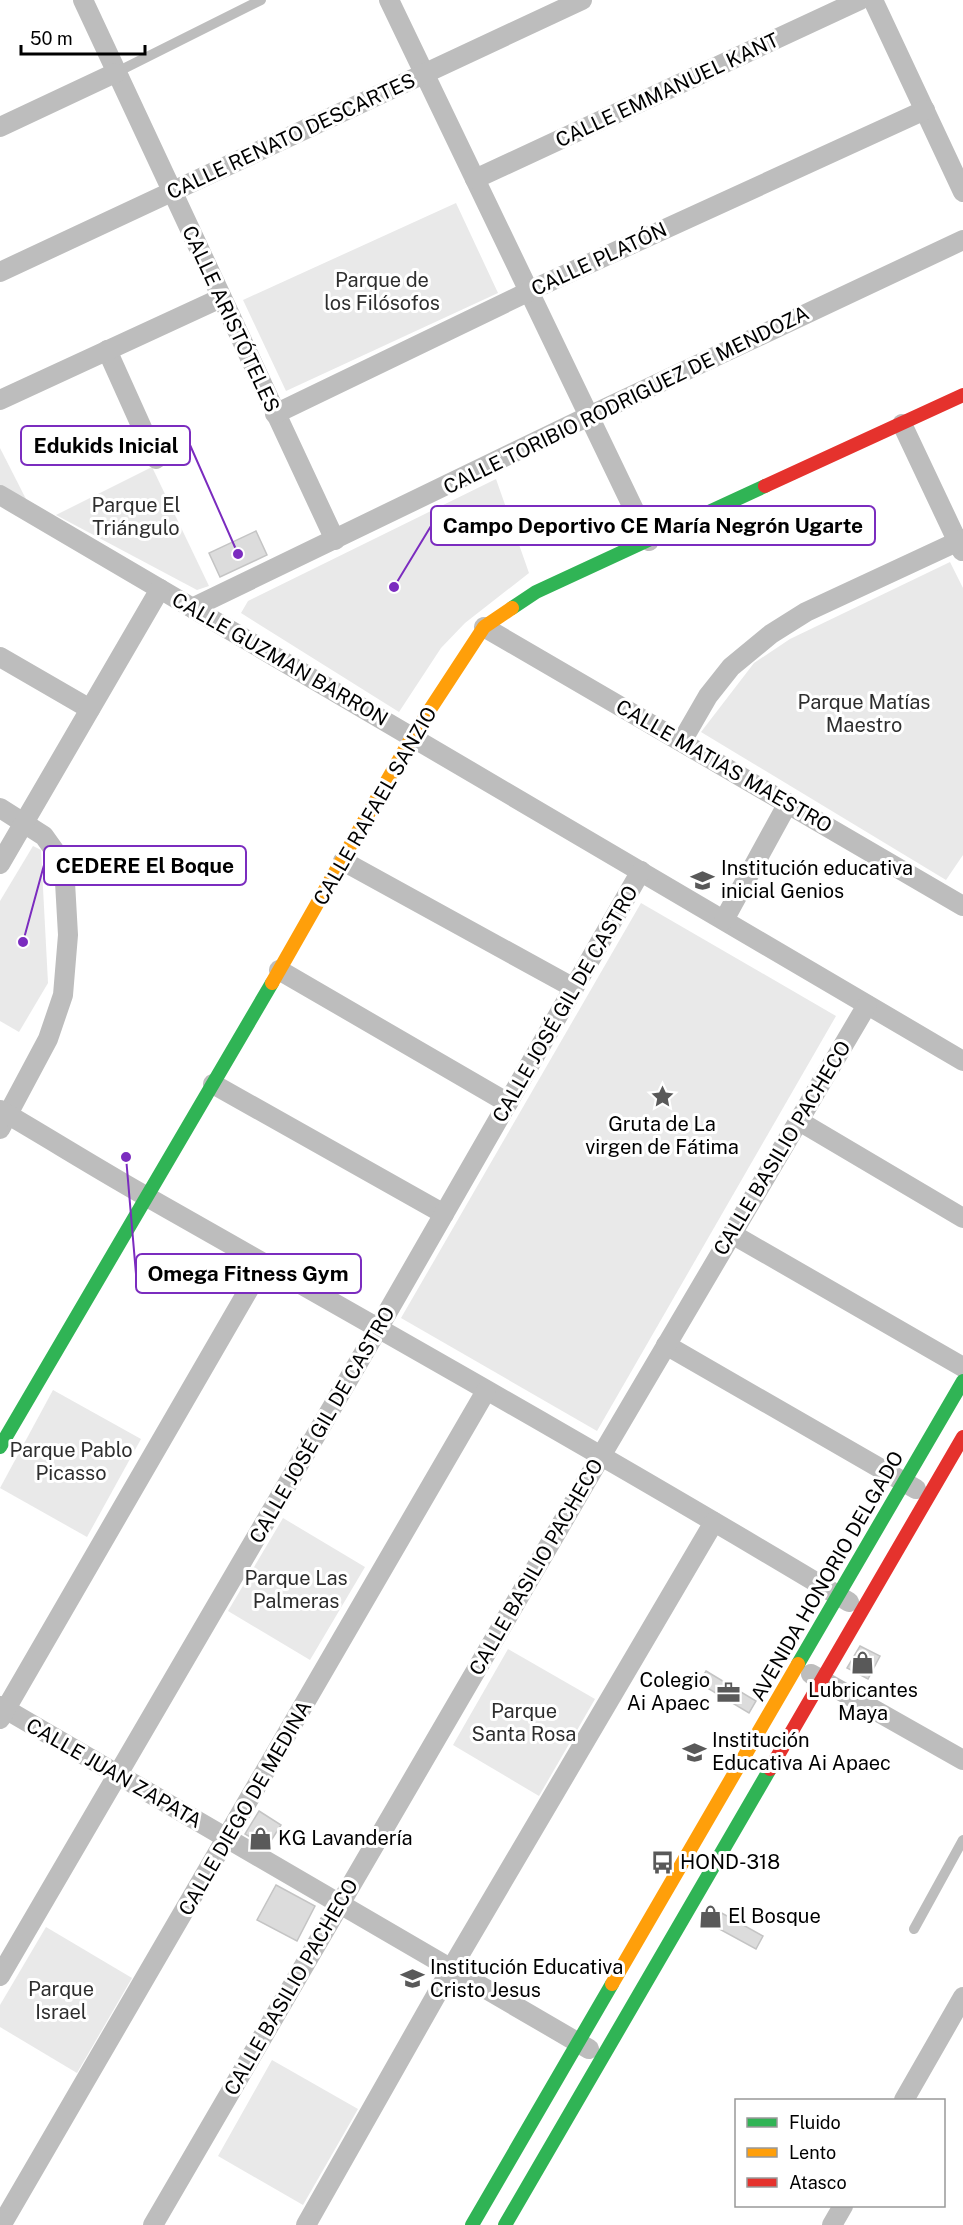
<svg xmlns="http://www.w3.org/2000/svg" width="963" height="2225" font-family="'Public Sans',sans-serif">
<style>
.green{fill:#e9e9e9}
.building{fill:#dcdcdc;stroke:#c4c4c4;stroke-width:1.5}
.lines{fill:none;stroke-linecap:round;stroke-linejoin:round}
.lane{stroke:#bdbdbd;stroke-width:10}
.street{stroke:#bdbdbd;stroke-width:20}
.fast{stroke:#30b455;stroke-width:14}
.slow{stroke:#ff9f0a;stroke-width:14}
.jam{stroke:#e5322d;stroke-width:14}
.labels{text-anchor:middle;stroke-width:6;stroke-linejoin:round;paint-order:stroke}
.street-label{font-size:20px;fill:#000;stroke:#fff}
.park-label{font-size:20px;fill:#2e2e2e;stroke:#fff}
.poi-label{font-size:20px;fill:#000;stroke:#fff;text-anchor:start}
.leader{fill:none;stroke:#7b2cbf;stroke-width:2}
.callout-dot{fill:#7b2cbf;stroke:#fff;stroke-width:2}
.callout{fill:#fff;stroke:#7b2cbf;stroke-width:2}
.callout-label{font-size:21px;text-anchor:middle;font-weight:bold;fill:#000}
</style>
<rect width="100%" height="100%" fill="#fff"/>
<g class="green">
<path d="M456,203L498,293L286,391L243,300Z"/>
<path d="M0,448L29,505L0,489Z"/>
<path d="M152,467L209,586L197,590L56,515Z"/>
<path d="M496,479L529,573L465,623L441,648L399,712L241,613L248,601Z"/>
<path d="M950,562L963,588V855L946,880L701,732L754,663L790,639Z"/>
<path d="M33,846L41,850L48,983L19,1032L0,1021V901Z"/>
<path d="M641,903L836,1016L597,1431L401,1318Z"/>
<path d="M53,1390L141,1439L87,1537L0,1488Z"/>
<path d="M283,1518L365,1567L310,1660L228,1611Z"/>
<path d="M508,1649L595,1699L539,1796L453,1745Z"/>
<path d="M46,1927L132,1978L77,2073L0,2027V2005Z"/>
<path d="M272,2060L358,2109L303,2205L218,2156Z"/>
</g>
<g class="building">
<path d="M256,531L267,555L220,577L209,553Z"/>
<path d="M860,1646L880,1656L868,1679L847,1668Z"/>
<path d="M706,1671L756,1701L749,1713L699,1683Z"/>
<path d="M259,1811L281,1825L267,1847L245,1834Z"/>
<path d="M276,1885L315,1906L297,1941L257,1920Z"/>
<path d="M709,1906L763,1936L756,1949L701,1919Z"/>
</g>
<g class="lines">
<g class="lane">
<path d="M115,73L261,0"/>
<path d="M914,1929L963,1840"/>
</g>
<g class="street">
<path d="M83,0L335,540"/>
<path d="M389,0L649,541"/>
<path d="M873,0L963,192"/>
<path d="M0,127L115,73"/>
<path d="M475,179L860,0"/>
<path d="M0,272L582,0"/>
<path d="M107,350L156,459"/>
<path d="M0,400L221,298"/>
<path d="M275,414L538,287L925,110"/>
<path d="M902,424L962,551"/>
<path d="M0,495L963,1061"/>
<path d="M192,608L589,416L963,240"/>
<path d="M484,627L963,906"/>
<path d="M0,657L90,709"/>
<path d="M682,741L708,696L731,667L771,634L806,612L963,539"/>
<path d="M0,808L44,836L59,857L65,882L68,935L63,995L48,1039L0,1129"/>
<path d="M343,861L574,988"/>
<path d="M0,864L160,589"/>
<path d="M724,920L788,803"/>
<path d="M279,970L508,1103"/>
<path d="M213,1084L444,1214"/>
<path d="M0,1110C50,1139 99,1170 149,1198C383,1331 618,1463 849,1602"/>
<path d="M799,1121L963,1218"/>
<path d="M732,1234L963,1367"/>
<path d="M666,1345L916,1489"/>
<path d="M811,1674L963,1760"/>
<path d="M0,1706L589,2049"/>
<path d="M0,1719L264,1263"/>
<path d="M0,1976L379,1327L641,871"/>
<path d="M904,2100L963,1997"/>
<path d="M2,2224L486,1391"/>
<path d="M153,2225L601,1456L867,1005"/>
<path d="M306,2225L451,1969L714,1522"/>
<path d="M832,2225L843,2206"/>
</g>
<g class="fast">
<path d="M512,608L536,592L765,486"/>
<path d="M0,1447L272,983"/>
<path d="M798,1664L963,1381"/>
<path d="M472,2225L612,1984"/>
<path d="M505,2225L770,1769"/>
</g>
<g class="slow">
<path d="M272,983L412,737L484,627L512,608"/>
<path d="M612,1984L798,1664"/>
</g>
<g class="jam">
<path d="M765,486L963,395"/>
<path d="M770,1769L963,1437"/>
</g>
</g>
<defs>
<symbol id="school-bare" viewBox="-9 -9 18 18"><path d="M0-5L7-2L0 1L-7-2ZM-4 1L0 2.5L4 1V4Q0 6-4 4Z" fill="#595959" stroke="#fff" stroke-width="2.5" paint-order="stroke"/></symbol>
<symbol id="sight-bare" viewBox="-9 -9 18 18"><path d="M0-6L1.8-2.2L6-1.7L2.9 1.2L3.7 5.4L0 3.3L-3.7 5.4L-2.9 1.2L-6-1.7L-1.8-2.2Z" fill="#595959" stroke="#fff" stroke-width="2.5" paint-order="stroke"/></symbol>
<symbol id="shop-bare" viewBox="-9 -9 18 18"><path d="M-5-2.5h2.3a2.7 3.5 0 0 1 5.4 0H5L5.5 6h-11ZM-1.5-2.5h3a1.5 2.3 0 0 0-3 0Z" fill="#595959" stroke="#fff" stroke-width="2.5" paint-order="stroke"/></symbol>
<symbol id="office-bare" viewBox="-9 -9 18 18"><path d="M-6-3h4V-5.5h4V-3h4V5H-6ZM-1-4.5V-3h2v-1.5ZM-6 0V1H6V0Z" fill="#595959" stroke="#fff" stroke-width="2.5" paint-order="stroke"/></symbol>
<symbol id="bus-bare" viewBox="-9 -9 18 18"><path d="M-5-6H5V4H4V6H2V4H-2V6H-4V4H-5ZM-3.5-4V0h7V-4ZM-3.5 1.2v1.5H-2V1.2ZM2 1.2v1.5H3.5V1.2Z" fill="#595959" stroke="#fff" stroke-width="2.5" paint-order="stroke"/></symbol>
</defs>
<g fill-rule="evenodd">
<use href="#school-bare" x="686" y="864" width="33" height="33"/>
<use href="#sight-bare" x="646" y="1080" width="33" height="33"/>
<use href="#shop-bare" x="846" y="1646" width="33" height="33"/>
<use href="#office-bare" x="712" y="1676" width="33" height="33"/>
<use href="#school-bare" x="678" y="1736" width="33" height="33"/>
<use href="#shop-bare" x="244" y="1822" width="33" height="33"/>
<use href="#bus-bare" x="646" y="1846" width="33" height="33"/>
<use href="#shop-bare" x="694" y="1900" width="33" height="33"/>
<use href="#school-bare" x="396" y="1962" width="33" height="33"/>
</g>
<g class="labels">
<g class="street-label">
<text transform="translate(667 90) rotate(-25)" y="7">CALLE EMMANUEL KANT</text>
<text transform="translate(291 136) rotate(-25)" y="7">CALLE RENATO DESCARTES</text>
<text transform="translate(599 259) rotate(-25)" y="7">CALLE PLATÓN</text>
<text transform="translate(231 319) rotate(65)" y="7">CALLE ARISTÓTELES</text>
<text transform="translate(626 400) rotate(-26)" y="7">CALLE TORIBIO RODRIGUEZ DE MENDOZA</text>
<text transform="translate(280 659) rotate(30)" y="7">CALLE GUZMAN BARRON</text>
<text transform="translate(724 766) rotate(30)" y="7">CALLE MATIAS MAESTRO</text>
<text transform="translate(375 806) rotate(-60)" y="7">CALLE RAFAEL SANZIO</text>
<text transform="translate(565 1004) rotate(-60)" y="7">CALLE JOSÉ GIL DE CASTRO</text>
<text transform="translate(782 1148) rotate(-59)" y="7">CALLE BASILIO PACHECO</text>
<text transform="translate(322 1425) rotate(-60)" y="7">CALLE JOSÉ GIL DE CASTRO</text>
<text transform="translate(536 1567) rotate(-60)" y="7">CALLE BASILIO PACHECO</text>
<text transform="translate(827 1576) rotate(-60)" y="7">AVENIDA HONORIO DELGADO</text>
<text transform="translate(114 1773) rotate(30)" y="7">CALLE JUAN ZAPATA</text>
<text transform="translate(245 1808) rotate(-60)" y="7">CALLE DIEGO DE MEDINA</text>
<text transform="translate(291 1987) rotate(-60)" y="7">CALLE BASILIO PACHECO</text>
</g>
<g class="park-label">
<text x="382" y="287">Parque de<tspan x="382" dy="23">los Filósofos</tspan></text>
<text x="136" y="512">Parque El<tspan x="136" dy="23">Triángulo</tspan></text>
<text x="864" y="709">Parque Matías<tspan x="864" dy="23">Maestro</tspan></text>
<text x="71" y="1457">Parque Pablo<tspan x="71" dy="23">Picasso</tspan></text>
<text x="296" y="1585">Parque Las<tspan x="296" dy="23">Palmeras</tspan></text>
<text x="524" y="1718">Parque<tspan x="524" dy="23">Santa Rosa</tspan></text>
<text x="61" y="1996">Parque<tspan x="61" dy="23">Israel</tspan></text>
</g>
<g class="poi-label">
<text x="721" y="875">Institución educativa<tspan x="721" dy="23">inicial Genios</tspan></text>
<text x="662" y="1131" text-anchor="middle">Gruta de La<tspan x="662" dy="23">virgen de Fátima</tspan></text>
<text x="710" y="1687" text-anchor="end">Colegio<tspan x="710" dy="23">Ai Apaec</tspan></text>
<text x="863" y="1697" text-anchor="middle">Lubricantes<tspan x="863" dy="23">Maya</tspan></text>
<text x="712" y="1747">Institución<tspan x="712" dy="23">Educativa Ai Apaec</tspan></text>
<text x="278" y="1845">KG Lavandería</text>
<text x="680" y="1869">HOND-318</text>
<text x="728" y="1923">El Bosque</text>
<text x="430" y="1974">Institución Educativa<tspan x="430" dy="23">Cristo Jesus</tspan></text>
</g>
</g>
<path class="leader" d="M238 554L190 445M394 587L431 526M23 942L44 865M126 1157L136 1274"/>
<g class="callout-dot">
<circle cx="238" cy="554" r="6"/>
<circle cx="394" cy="587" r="6"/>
<circle cx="23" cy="942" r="6"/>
<circle cx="126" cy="1157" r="6"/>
</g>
<g class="callout">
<rect x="21" y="426" width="169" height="39" rx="6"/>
<rect x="431" y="506" width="444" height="39" rx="6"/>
<rect x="44" y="846" width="202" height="39" rx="6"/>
<rect x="136" y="1254" width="225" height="39" rx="6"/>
</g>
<g class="callout-label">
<text x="106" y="453">Edukids Inicial</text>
<text x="653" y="533">Campo Deportivo CE María Negrón Ugarte</text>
<text x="145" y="873">CEDERE El Boque</text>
<text x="248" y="1281">Omega Fitness Gym</text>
</g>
<rect x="735" y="2099" width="210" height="108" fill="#ffffff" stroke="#999999" stroke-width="1.5"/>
<rect x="747" y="2118" width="30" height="9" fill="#30b455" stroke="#999999" stroke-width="1.5"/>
<text x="789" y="2129" font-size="18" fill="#000000">Fluido</text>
<rect x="747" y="2148" width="30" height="9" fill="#ff9f0a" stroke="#999999" stroke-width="1.5"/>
<text x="789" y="2159" font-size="18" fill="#000000">Lento</text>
<rect x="747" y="2178" width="30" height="9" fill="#e5322d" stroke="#999999" stroke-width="1.5"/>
<text x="789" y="2189" font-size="18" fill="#000000">Atasco</text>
<path d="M21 45v9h124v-9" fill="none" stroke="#000000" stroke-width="3"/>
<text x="30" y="45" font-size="18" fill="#000000" stroke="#ffffff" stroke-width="4.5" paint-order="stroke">50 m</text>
</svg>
